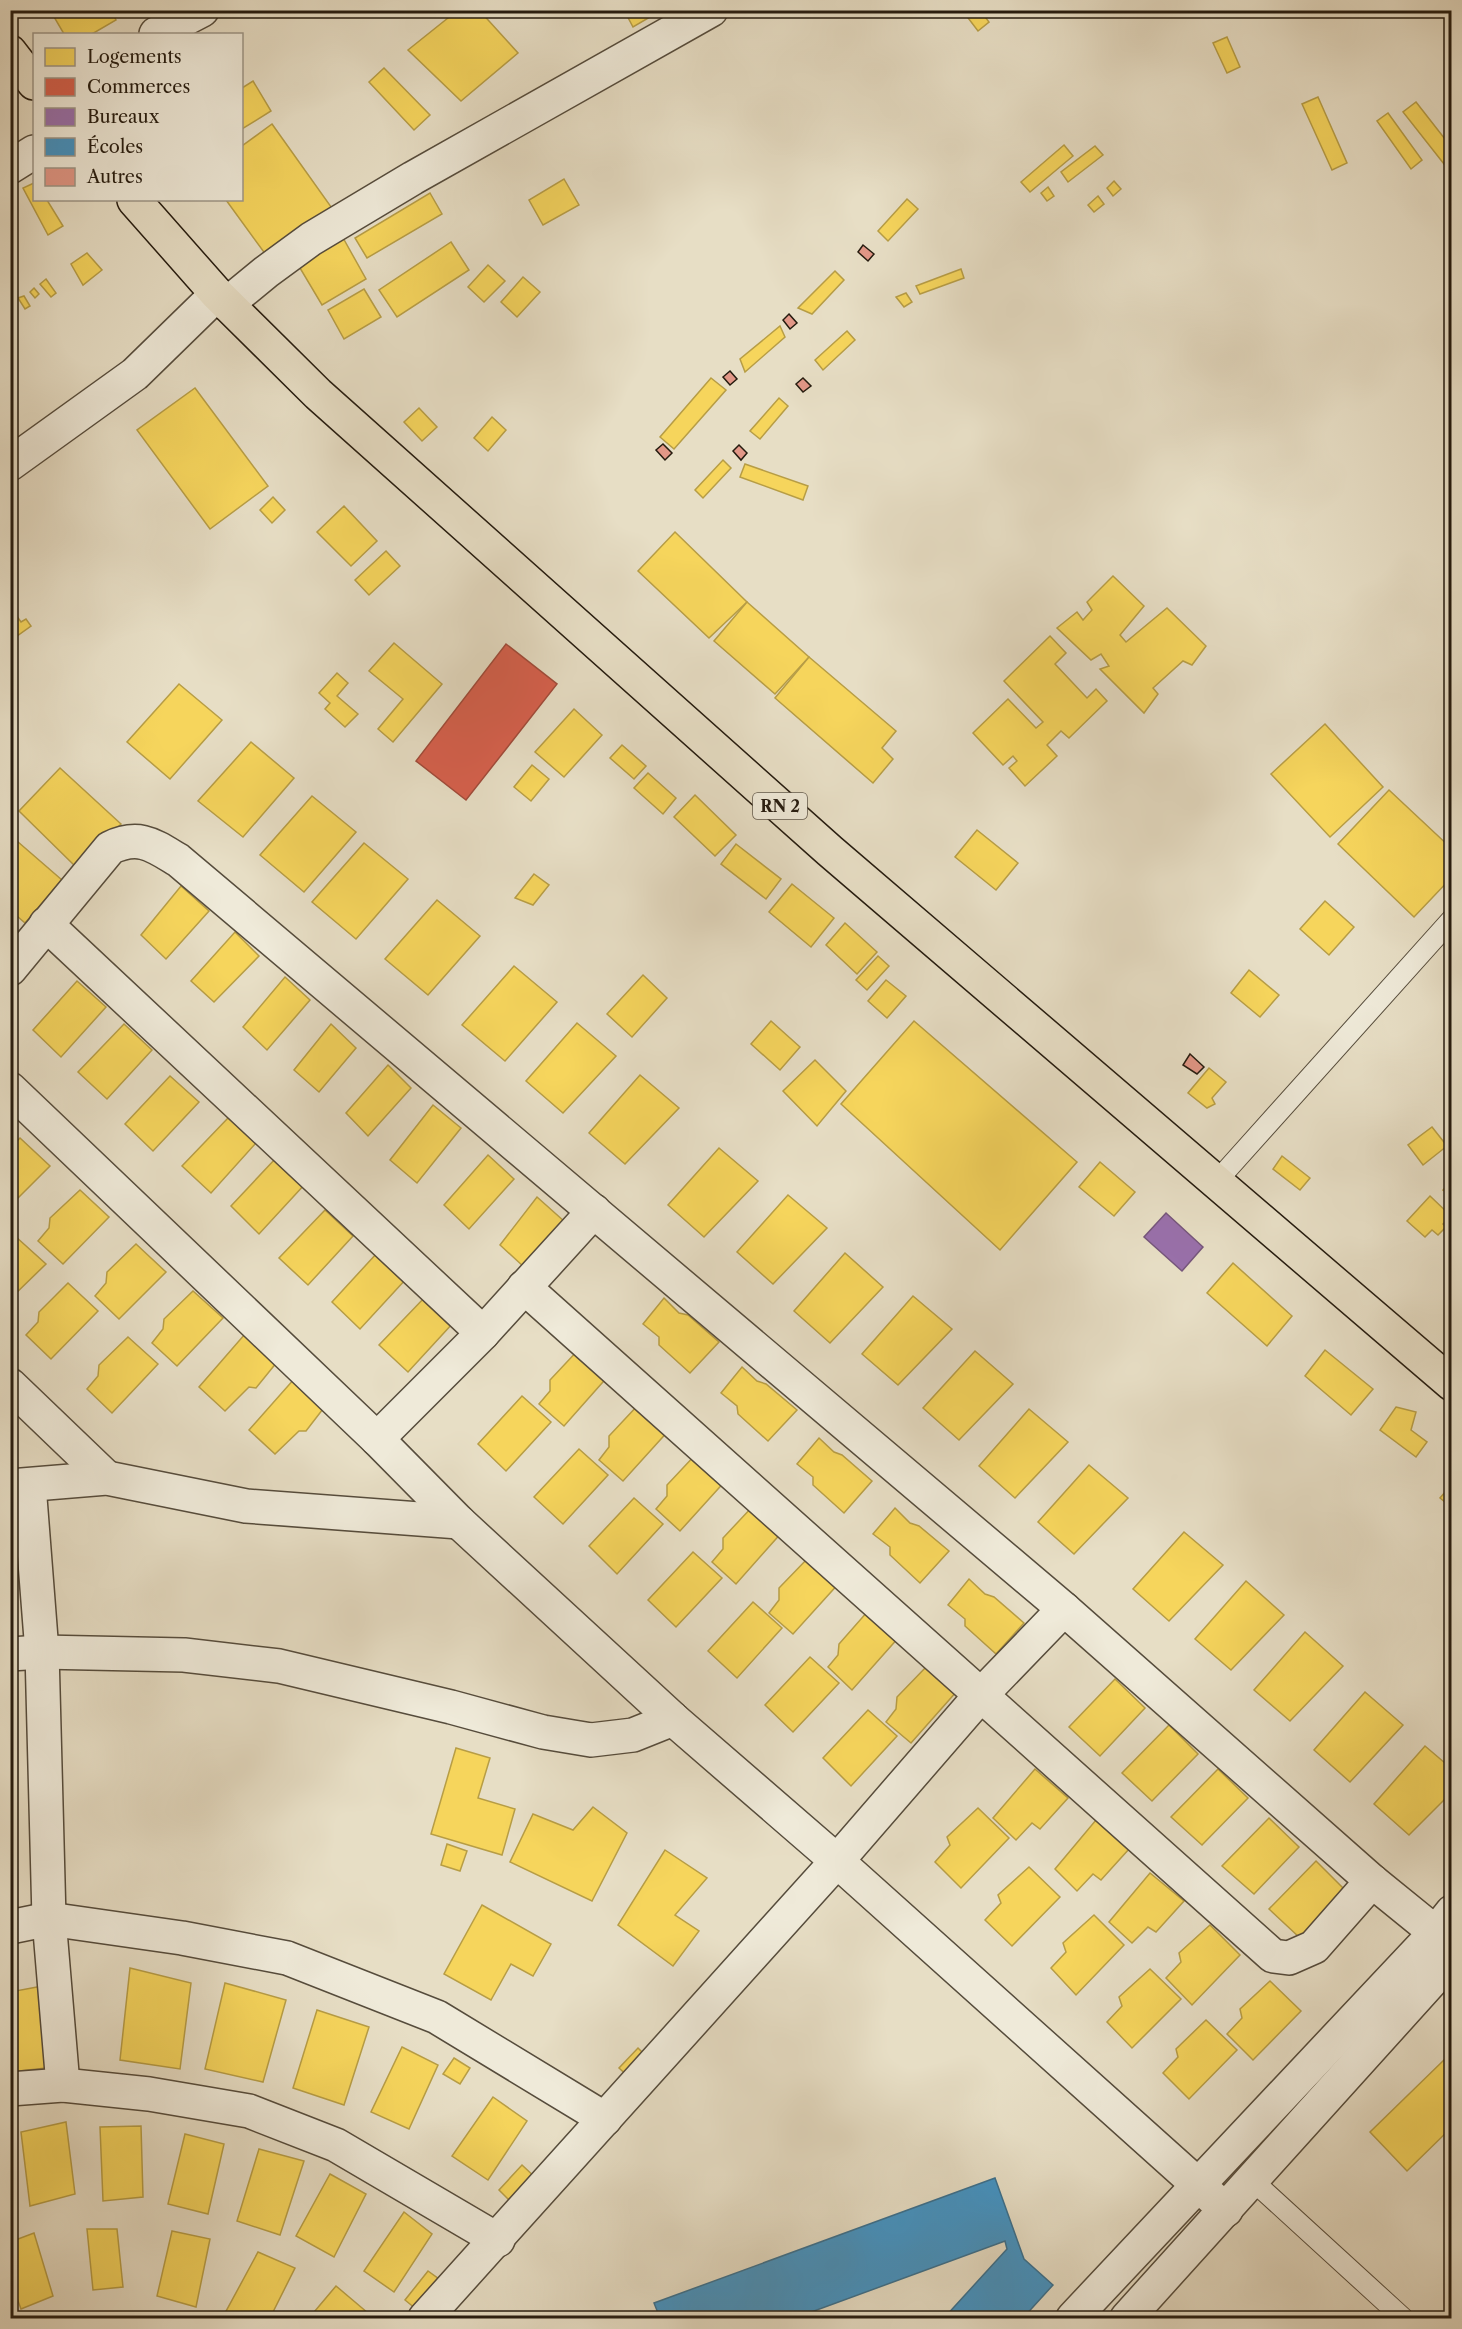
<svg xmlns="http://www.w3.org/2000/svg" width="1462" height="2329" font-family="'Libre Caslon Text',serif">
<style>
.homes{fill:#f6d55c;stroke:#b79d45;stroke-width:1.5}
.shops{fill:#d6604d;stroke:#a14b3a;stroke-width:1.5}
.offices{fill:#9970ab;stroke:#76567c;stroke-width:1.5}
.schools{fill:#4393c3;stroke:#3a6f8d;stroke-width:1.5}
.building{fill:#e29787;stroke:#251b0f;stroke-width:1.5}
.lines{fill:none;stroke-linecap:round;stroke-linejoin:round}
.lane-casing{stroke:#564c3c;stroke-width:22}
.street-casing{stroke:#564c3c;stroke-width:36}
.highway-casing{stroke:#251b0f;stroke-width:36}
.lane{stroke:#efead9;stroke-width:20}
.street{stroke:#efead9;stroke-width:33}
.highway{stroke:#e7dec5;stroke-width:33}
.labels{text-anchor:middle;stroke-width:6;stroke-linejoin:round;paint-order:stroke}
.shield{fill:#efead9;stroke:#62594c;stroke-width:1.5}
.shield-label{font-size:16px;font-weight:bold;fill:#251b0f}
</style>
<rect width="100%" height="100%" fill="#e7dec5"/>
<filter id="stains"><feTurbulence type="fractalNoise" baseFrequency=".00333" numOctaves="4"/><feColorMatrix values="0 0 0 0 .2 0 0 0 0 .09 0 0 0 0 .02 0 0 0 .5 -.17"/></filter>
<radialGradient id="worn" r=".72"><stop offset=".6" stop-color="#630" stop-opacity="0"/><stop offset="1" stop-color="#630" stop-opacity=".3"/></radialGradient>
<g class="homes">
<path d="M50,10H111L116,20L92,34H64Z"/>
<path d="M458,10H479L518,53L461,101L408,50Z"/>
<path d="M624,10H662L633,27Z"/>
<path d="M962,10H980L989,22L978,31Z"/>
<path d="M1227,37L1240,67L1227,73L1213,43Z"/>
<path d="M384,68L430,115L414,130L369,82Z"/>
<path d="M253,81L271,111L242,129V88Z"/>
<path d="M1318,97L1347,163L1332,170L1302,104Z"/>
<path d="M1416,102L1452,148V159L1444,164L1403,112Z"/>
<path d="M1388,113L1422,160L1411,169L1377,121Z"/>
<path d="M272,124L334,211L269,259L226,200H242V146Z"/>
<path d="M1064,145L1073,156L1030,192L1021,182Z"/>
<path d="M1095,146L1103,155L1068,182L1061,172Z"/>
<path d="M564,179L579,205L543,225L529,200Z"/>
<path d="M1114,181L1121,189L1113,196L1107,188Z"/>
<path d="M34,183V200H47L63,226L48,235L23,188Z"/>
<path d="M1048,187L1054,196L1047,201L1041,193Z"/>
<path d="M430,193L442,214L367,258L355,238Z"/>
<path d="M1098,196L1104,204L1094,212L1088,205Z"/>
<path d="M907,199L918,209L888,241L878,231Z"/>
<path d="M342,236L366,279L322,305L297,263Z"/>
<path d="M451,242L469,270L397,317L379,290Z"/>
<path d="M87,253L102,270L83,285L71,264Z"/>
<path d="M488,265L505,281L484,302L468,287Z"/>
<path d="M961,269L964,278L920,294L916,286Z"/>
<path d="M835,271L844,280L812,314L798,308Z"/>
<path d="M523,277L540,292L517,317L501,302Z"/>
<path d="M46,279L56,293L51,297L40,284Z"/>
<path d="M34,288L39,294L35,298L30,292Z"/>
<path d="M364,289L381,317L344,339L328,310Z"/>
<path d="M906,293L912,302L904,307L896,297Z"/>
<path d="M24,296L30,306L25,309L18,298Z"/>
<path d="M780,326L785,337L745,372L740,359Z"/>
<path d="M847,331L855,340L823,370L815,360Z"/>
<path d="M711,378L726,390L674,449L660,437Z"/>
<path d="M195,388L268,486L210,529L137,430Z"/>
<path d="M779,398L788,406L760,439L750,431Z"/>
<path d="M419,408L437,427L422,441L404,422Z"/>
<path d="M492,417L506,430L488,451L474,438Z"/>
<path d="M723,460L731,468L703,498L695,490Z"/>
<path d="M745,464L808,486L803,500L740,477Z"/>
<path d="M273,497L285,510L272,523L260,510Z"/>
<path d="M344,506L377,541L351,566L317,532Z"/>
<path d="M675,532L747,602L709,638L638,571Z"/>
<path d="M386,551L400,566L369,595L355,580Z"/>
<path d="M1113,576L1144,606L1120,635L1126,642L1167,608L1206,646L1192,665L1183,661L1153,688L1158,694L1144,713L1100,669L1109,666L1101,654L1091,660L1057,628L1077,612L1083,620L1092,610L1087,602Z"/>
<path d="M747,602L809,657L775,694L714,641Z"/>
<path d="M16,615L21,622L26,619L31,626L10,641V618Z"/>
<path d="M1050,636L1066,653L1055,664L1087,698L1096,689L1107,701L1069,738L1061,731L1047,745L1057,756L1025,786L1009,768L1017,761L1013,756L1003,765L973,733L1008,699L1036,728L1043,722L1004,681Z"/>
<path d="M394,643L442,684L393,742L378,729L403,699L369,671Z"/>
<path d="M809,657L896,731L882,748L893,759L873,783L775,698Z"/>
<path d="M337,673L348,683L337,696L358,714L345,727L325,709L330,703L319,693Z"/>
<path d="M179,684L222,720L170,779L127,742Z"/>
<path d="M574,709L602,735L564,777L535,752Z"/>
<path d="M1325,724L1383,787L1330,837L1271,774Z"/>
<path d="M251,742L294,778L243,837L198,801Z"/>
<path d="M622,745L646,766L634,779L610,758Z"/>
<path d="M532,765L549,779L531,801L514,787Z"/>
<path d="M60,768L121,824L79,870L19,811Z"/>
<path d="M648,773L676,798L663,814L634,788Z"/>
<path d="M1389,790L1452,849V877L1414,917L1338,844Z"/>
<path d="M695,795L736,835L715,856L674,817Z"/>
<path d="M312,796L356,832L304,892L260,855Z"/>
<path d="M977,830L1018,863L996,890L955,857Z"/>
<path d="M10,835L62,880L25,923L10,910Z"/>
<path d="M364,843L408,879L356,939L312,902Z"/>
<path d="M736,844L781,879L766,899L721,864Z"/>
<path d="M534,874L549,885L533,905L515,898Z"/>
<path d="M792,884L834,918L811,947L769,912Z"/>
<path d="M181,886L209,911L166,959L141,935Z"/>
<path d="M437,900L480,936L428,995L385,959Z"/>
<path d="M1325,901L1354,927L1329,955L1300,929Z"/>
<path d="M845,923L877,952L857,974L826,945Z"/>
<path d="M235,932L259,956L214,1002L191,981Z"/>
<path d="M878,956L889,966L867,990L856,980Z"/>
<path d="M514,966L557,1002L505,1061L462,1025Z"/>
<path d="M1249,970L1279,995L1260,1017L1231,993Z"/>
<path d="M643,975L667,998L632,1037L607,1014Z"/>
<path d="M285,977L310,1000L267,1050L243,1027Z"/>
<path d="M886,980L906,996L887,1018L868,1001Z"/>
<path d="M77,981L106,1007L61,1057L33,1030Z"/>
<path d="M771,1021L800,1047L780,1070L751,1044Z"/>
<path d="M914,1021L1077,1162L1000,1250L841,1104Z"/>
<path d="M577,1023L616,1056L563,1113L526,1081Z"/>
<path d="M124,1024L152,1050L107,1099L78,1072Z"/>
<path d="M331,1024L356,1048L319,1092L294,1070Z"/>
<path d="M815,1060L846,1091L817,1126L783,1091Z"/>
<path d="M388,1065L411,1088L368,1136L346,1113Z"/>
<path d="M1209,1068L1226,1082L1212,1098L1215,1104L1207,1108L1188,1093Z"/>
<path d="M640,1075L679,1108L625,1164L589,1133Z"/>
<path d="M170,1076L199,1102L153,1151L125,1124Z"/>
<path d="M433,1105L461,1128L417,1183L390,1160Z"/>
<path d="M228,1118L256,1143L211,1193L182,1166Z"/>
<path d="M1432,1127L1447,1146L1423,1165L1408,1145Z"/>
<path d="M20,1138L50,1166L10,1206V1148Z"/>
<path d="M719,1148L758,1181L704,1237L668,1205Z"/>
<path d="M488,1155L514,1179L469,1229L444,1205Z"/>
<path d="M1282,1156L1310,1178L1300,1190L1273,1169Z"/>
<path d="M276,1158L305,1184L259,1234L231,1206Z"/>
<path d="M1100,1162L1135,1192L1114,1216L1079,1187Z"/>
<path d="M1452,1179V1196L1443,1190Z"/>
<path d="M80,1190L109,1217L63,1264L38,1241L49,1228L50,1218Z"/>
<path d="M788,1195L827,1228L773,1284L737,1252Z"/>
<path d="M1430,1196L1451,1216L1443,1224L1446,1227L1438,1235L1432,1230L1425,1237L1407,1221Z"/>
<path d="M537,1197L565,1222L524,1267L500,1245Z"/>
<path d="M325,1210L353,1236L308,1285L279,1258Z"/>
<path d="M15,1236L46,1264L10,1299V1240Z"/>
<path d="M136,1244L166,1272L119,1319L95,1296L106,1283L107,1272Z"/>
<path d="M377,1253L406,1279L360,1329L332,1302Z"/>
<path d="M845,1253L883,1287L830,1343L794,1311Z"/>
<path d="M1233,1263L1292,1316L1267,1346L1207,1293Z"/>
<path d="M68,1283L98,1311L51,1359L26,1335L38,1322L39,1312Z"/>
<path d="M193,1291L223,1318L177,1366L152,1343L163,1329L164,1319Z"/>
<path d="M913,1296L952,1329L898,1385L862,1354Z"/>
<path d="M425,1297L453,1323L408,1372L379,1345Z"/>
<path d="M664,1298L679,1313L688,1315L719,1342L690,1373L659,1345V1337L643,1324Z"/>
<path d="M245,1334L277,1362L256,1388L249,1387L225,1411L199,1387Z"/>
<path d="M128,1337L158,1364L112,1413L87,1389L98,1376L99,1365Z"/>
<path d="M580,1348L610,1374L564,1426L539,1404L550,1391V1380Z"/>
<path d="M1325,1350L1373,1389L1351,1415L1305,1376Z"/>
<path d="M975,1351L1013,1384L959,1440L923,1408Z"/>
<path d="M742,1367L757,1381L766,1384L797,1410L768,1441L738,1414L737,1406L721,1393Z"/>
<path d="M295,1378L326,1405L306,1431H299L275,1454L249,1430Z"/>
<path d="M522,1396L551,1422L506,1471L478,1444Z"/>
<path d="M639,1404L670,1429L623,1481L599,1460L609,1447V1436Z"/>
<path d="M1396,1407L1416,1412L1411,1430L1427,1442L1416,1457L1380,1430Z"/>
<path d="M1029,1409L1068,1442L1015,1498L979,1466Z"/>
<path d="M819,1438L834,1452L842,1455L872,1481L844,1513L813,1485V1477L797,1464Z"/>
<path d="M579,1449L608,1475L563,1524L534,1497Z"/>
<path d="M697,1453L727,1479L680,1531L656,1509L667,1496V1485Z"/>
<path d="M1089,1465L1128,1498L1074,1554L1038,1522Z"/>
<path d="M1452,1484V1508L1440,1498Z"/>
<path d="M634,1498L663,1524L617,1574L589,1546Z"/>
<path d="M753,1506L783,1531L736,1584L712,1562L723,1549V1538Z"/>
<path d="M895,1508L910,1523L919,1526L949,1551L920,1583L890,1555V1547L873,1534Z"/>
<path d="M1184,1532L1223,1565L1169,1621L1133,1589Z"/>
<path d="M693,1552L722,1578L676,1627L648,1600Z"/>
<path d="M809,1557L840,1582L793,1634L769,1613L779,1600V1588Z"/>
<path d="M969,1579L985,1594L994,1597L1024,1623L996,1654L965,1626V1619L948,1605Z"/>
<path d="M1246,1581L1284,1615L1231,1670L1195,1639Z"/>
<path d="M753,1602L782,1628L737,1678L708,1651Z"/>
<path d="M868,1611L899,1637L852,1690L828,1667L838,1655L839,1644Z"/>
<path d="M1305,1632L1343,1666L1290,1721L1254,1690Z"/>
<path d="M810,1657L839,1683L793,1732L765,1705Z"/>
<path d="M927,1666L957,1691L911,1743L886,1722L896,1709L897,1697Z"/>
<path d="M1115,1679L1145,1708L1100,1756L1069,1727Z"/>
<path d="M1365,1692L1403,1725L1350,1782L1314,1750Z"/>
<path d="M868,1710L897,1736L851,1786L823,1758Z"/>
<path d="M1169,1725L1198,1754L1152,1801L1122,1773Z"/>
<path d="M1425,1746L1452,1769V1792L1409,1835L1374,1804Z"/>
<path d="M456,1748L490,1758L478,1798L515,1809L502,1855L431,1834Z"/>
<path d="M1035,1769L1068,1798L1040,1829L1032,1823L1016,1840L993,1818Z"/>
<path d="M1218,1769L1248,1798L1202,1845L1171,1817Z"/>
<path d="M593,1807L627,1833L592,1901L510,1862L533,1814L573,1830Z"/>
<path d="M978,1808L1009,1838L961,1888L935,1862L950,1845L947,1837Z"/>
<path d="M1269,1818L1299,1847L1254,1894L1222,1866Z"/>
<path d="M1096,1820L1129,1849L1101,1880L1093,1874L1077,1891L1055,1869Z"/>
<path d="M447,1844L467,1851L460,1871L441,1865Z"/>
<path d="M665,1850L707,1878L675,1915L699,1931L673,1966L618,1925Z"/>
<path d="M1316,1861L1345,1890L1300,1938L1269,1909Z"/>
<path d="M1029,1867L1060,1897L1012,1946L985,1920L1001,1903L998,1895Z"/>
<path d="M1150,1873L1184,1901L1156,1932L1148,1927L1132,1943L1109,1922Z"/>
<path d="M482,1905L551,1944L533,1976L511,1964L491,2000L444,1974Z"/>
<path d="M1094,1915L1124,1945L1076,1995L1051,1968L1066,1952L1063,1943Z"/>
<path d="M1210,1925L1240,1955L1192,2005L1166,1978L1181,1962L1179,1953Z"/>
<path d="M130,1968L191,1983L180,2069L120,2060Z"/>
<path d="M1150,1969L1181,1999L1132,2048L1107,2022L1122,2006L1119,1997Z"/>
<path d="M1270,1981L1301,2011L1253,2060L1227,2034L1242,2018L1240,2009Z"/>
<path d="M225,1983L286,2000L263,2082L205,2069Z"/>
<path d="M48,1985L55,2067L10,2072V1992Z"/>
<path d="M317,2010L369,2027L344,2105L293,2088Z"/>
<path d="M1206,2020L1237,2050L1189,2099L1163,2073L1178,2057L1176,2049Z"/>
<path d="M402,2047L438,2065L409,2129L371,2112Z"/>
<path d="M638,2048L652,2062L633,2081L619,2068Z"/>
<path d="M454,2058L470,2068L460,2084L443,2074Z"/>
<path d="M1446,2058L1452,2064V2127L1407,2171L1370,2132Z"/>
<path d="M493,2097L527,2121L488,2180L452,2156Z"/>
<path d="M66,2122L75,2194L30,2206L21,2132Z"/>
<path d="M141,2126L143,2197L103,2201L100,2127Z"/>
<path d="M185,2134L224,2144L208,2214L168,2204Z"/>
<path d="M259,2149L304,2161L280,2235L237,2221Z"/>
<path d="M522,2165L539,2181L515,2206L499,2190Z"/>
<path d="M330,2174L366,2194L334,2257L296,2236Z"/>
<path d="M404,2212L432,2234L394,2292L364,2271Z"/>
<path d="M87,2229H117L123,2287L93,2290Z"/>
<path d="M172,2231L210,2239L196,2307L157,2296Z"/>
<path d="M34,2233L53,2296L21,2309L10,2279V2242Z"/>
<path d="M258,2252L295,2268L270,2318H231L224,2315Z"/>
<path d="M428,2271L439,2279L416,2309L405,2300Z"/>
<path d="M336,2286L368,2313L364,2318H309Z"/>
</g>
<path class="shops" d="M506,644L557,684L466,800L416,761Z"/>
<path class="offices" d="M1166,1213L1203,1247L1182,1271L1144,1237Z"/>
<path class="schools" d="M995,2178L1024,2259L1053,2285L1023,2318H944L1007,2249L1005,2241L795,2318H660L654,2303Z"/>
<g class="building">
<path d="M863,245L874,254L868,261L858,252Z"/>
<path d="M789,314L797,323L790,329L783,320Z"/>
<path d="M730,371L737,379L730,385L723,377Z"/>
<path d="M803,378L811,386L803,392L796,384Z"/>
<path d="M663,444L672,453L665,460L656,450Z"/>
<path d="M739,445L747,453L741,460L733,451Z"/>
<path d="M1190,1054L1204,1067L1197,1074L1183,1065Z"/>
</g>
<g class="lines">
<defs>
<g id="lane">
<path d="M1216,1182L1452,919"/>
<path d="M1252,2180L1403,2318"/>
</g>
<g id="street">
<path d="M156,34L202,10"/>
<path d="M10,167L34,152"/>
<path d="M227,304L266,272L311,239L413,178L711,10"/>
<path d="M10,464L135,374L217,294"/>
<path d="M46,924L483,1333"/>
<path d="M10,969L110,848C139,834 153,845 178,860L1064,1609L1372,1881L1452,1946"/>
<path d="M10,1089L377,1439L459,1522L673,1719L837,1861L1226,2210"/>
<path d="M524,1287L1273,1956L1289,1958L1314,1947L1372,1881"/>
<path d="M10,1385L107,1478"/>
<path d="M377,1439L483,1333L594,1211"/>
<path d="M29,1485L42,1652L49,1919L63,2085"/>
<path d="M10,1486L107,1478L246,1506L459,1522"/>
<path d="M10,1654L42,1652L184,1655L279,1666L451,1707L543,1732L591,1740L633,1735L673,1719"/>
<path d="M10,1927L49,1919L182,1938L287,1958L437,2017L605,2119"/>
<path d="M10,2089L63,2085L149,2094L249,2111L336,2145L498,2240"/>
<path d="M425,2318L837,1861L980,1696L1064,1609"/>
<path d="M1073,2318L1436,1932L1452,1912"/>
<path d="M1127,2318L1452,1958"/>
</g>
<g id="highway">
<path d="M10,52L34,83"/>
<path d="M134,200L217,294L318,394L830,851L1452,1384"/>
</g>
</defs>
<use href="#lane" class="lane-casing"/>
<use href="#street" class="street-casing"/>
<use href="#highway" class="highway-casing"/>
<use href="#lane" class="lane"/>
<use href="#street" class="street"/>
<use href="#highway" class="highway"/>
</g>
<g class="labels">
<rect class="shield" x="753" y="793" width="54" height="26" rx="4.5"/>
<g class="shield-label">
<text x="780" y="812">RN 2</text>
</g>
</g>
<rect width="1462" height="2329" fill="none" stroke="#e7dec5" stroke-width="36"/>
<rect x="12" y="12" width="1438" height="2305" fill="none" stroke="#251b0f" stroke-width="3"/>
<rect x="18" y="18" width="1426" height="2293" fill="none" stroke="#251b0f" stroke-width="1.5"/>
<rect x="33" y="33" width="210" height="168" fill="#efead9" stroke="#9e9788" stroke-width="1.5"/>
<rect x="45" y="48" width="30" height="18" fill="#f6d55c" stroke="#9e9788" stroke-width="1.5"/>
<text x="87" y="63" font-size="18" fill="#251b0f">Logements</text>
<rect x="45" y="78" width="30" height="18" fill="#d6604d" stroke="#9e9788" stroke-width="1.5"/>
<text x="87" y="93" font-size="18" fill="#251b0f">Commerces</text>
<rect x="45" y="108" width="30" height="18" fill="#9970ab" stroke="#9e9788" stroke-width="1.5"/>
<text x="87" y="123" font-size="18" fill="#251b0f">Bureaux</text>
<rect x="45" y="138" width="30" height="18" fill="#4393c3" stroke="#9e9788" stroke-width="1.5"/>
<text x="87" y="153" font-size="18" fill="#251b0f">Écoles</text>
<rect x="45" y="168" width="30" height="18" fill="#e29787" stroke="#9e9788" stroke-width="1.5"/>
<text x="87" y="183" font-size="18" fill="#251b0f">Autres</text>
<rect width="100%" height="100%" filter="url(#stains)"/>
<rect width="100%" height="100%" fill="url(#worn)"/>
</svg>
